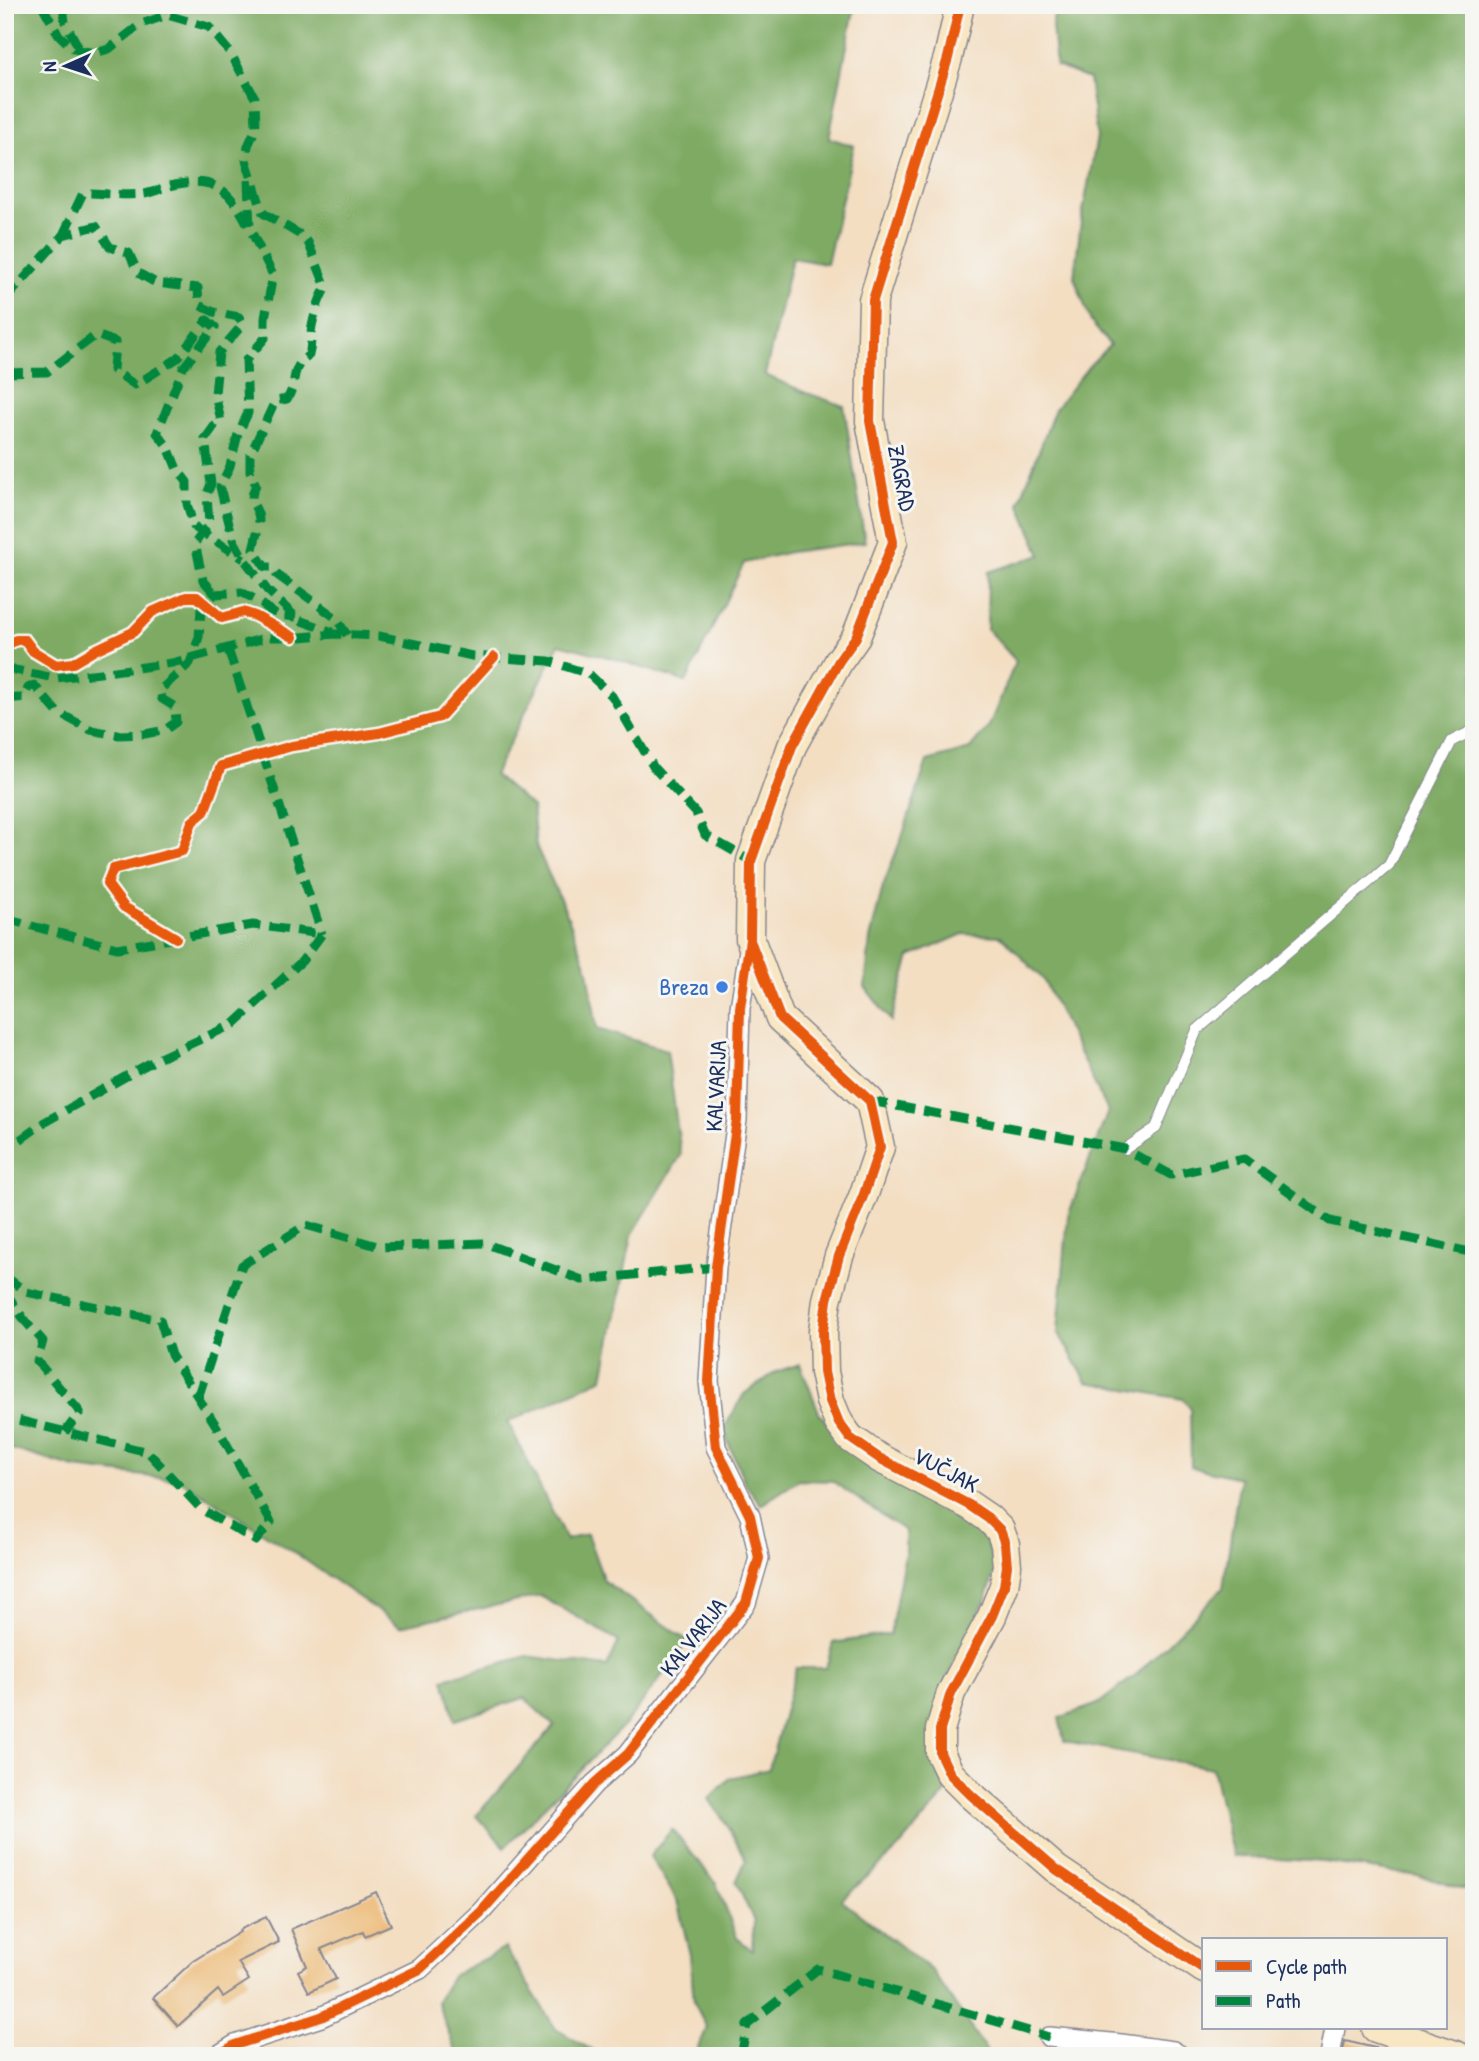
<svg xmlns="http://www.w3.org/2000/svg" width="1479" height="2061" font-family="'Patrick Hand',sans-serif">
<style>
.forest{fill:#7eaa63;stroke:#4c6c60;stroke-width:2}
.building{fill:#ecb974}
.lines{fill:none;stroke-linecap:round;stroke-linejoin:round}
.service-casing{stroke:#878690;stroke-width:12}
.minor-casing{stroke:#878690;stroke-width:22}
.secondary-casing{stroke:#878690;stroke-width:31}
.service{stroke:#fff;stroke-width:10}
.minor{stroke:#fff;stroke-width:19}
.secondary{stroke:#f9e7c3;stroke-width:28}
.quiet{stroke:#00873e;stroke-width:9;stroke-dasharray:18 9;stroke-linecap:butt}
.cycleway-casing{stroke:#f6f6f2;stroke-width:15}
.cycleway{stroke:#e8590c;stroke-width:10}
.shop-dot{fill:#3f7fe0;stroke:#f6f6f2;stroke-width:2.5}
.labels{text-anchor:middle;stroke-width:6;stroke-linejoin:round;paint-order:stroke}
.street-label{font-size:23px;fill:#1b2f5e;stroke:#f6f6f2}
.shop-label{font-size:23px;fill:#366cbe;stroke:#f6f6f2;text-anchor:end}
</style>
<rect width="100%" height="100%" fill="#f6f6f2"/>
<filter id="ink" filterUnits="userSpaceOnUse"><feTurbulence type="fractalNoise" baseFrequency=".0143" numOctaves="2"/><feDisplacementMap in="SourceGraphic" scale="14" xChannelSelector="R" yChannelSelector="G"/><feConvolveMatrix kernelMatrix="1 2 1 2 8 2 1 2 1" color-interpolation-filters="sRGB"/></filter>
<filter id="wash" filterUnits="userSpaceOnUse"><feTurbulence type="fractalNoise" baseFrequency=".00686" numOctaves="4" result="noise"/><feDisplacementMap in="SourceGraphic" scale="28" xChannelSelector="R" yChannelSelector="G"/><feGaussianBlur stdDeviation="1.57" result="paint"/><feColorMatrix in="noise" values="0 0 0 0 0 0 0 0 0 0 0 0 0 0 0 0 0 1.4 0 .05"/><feComposite in="paint" operator="in"/></filter>
<g filter="url(#wash)">
<rect width="100%" height="100%" fill="#f3dec2"/>
<g class="forest">
<path d="M5,5H855L829,138L854,146L827,264L792,258L765,375L807,393L844,406L865,542L790,552L744,563L686,682L619,660L559,644L494,775L532,807L536,846L566,912L588,970L597,1029L667,1050L681,1155L632,1235L603,1378L508,1422L566,1540L587,1534L604,1581L688,1641L628,1721L505,1847L476,1816L554,1726L524,1698L455,1720L444,1679L527,1656L607,1667L619,1641L540,1596L400,1626L295,1553L180,1480L75,1468L5,1447Z"/>
<path d="M1056,5H1474V1893L1425,1877L1324,1862L1233,1856L1212,1768L1064,1741L1059,1718L1098,1704L1138,1673L1223,1588L1240,1478L1191,1467L1190,1408L1183,1399L1087,1382L1058,1332L1068,1216L1108,1111L1043,979L1001,936L963,934L910,957L891,1021L865,987L870,939L883,886L904,831L927,761L970,749L989,726L1016,661L987,629L988,572L1041,555L1019,503L1055,409L1089,366L1110,345L1091,322L1074,277L1081,222L1097,137L1089,79L1056,66L1052,26Z"/>
<path d="M800,1364L819,1412L843,1444L960,1516L986,1540L995,1570L987,1597L941,1691L951,1787L897,1850L841,1900L932,1971L990,2056H694L707,2028L694,2002L690,1955L677,1900L650,1856L672,1829L716,1883L737,1938L752,1950L754,1921L736,1882L746,1860L725,1822L709,1799L730,1778L769,1769L796,1668H826L833,1643L890,1634L905,1554V1531L832,1481L799,1480L761,1505L745,1483L723,1430L744,1394L776,1372Z"/>
<path d="M505,1948L556,2029L602,2056H457L437,2001L453,1975Z"/>
</g>
<g id="blocks">
<g class="building">
<path d="M376,1892L391,1925L365,1936L363,1931L321,1949L336,1979L309,1992L298,1971L307,1966L291,1929Z"/>
<path d="M266,1917L279,1942L238,1962L249,1980L223,1997L218,1990L178,2026L153,1998L193,1961L240,1932L239,1930Z"/>
<path d="M1345,2041L1384,2050L1383,2056H1342Z"/>
</g>
</g>
</g>
<g filter="url(#ink)">
<use href="#blocks" fill-opacity="0" stroke="#878690" stroke-width="2"/>
<g class="lines">
<defs>
<path id="service" d="M1125,1149L1156,1128L1197,1030L1389,865L1452,741L1474,730"/>
<g id="minor">
<path d="M1049,2037L1121,2044L1173,2051L1181,2056"/>
<path d="M217,2056L235,2045L321,2017L420,1969L481,1912L594,1784L628,1754L746,1603L759,1558L750,1516L716,1447L709,1381L716,1267L737,1120L740,1008L750,944"/>
<path d="M1330,2056L1335,2028"/>
</g>
<g id="secondary">
<path d="M960,5L948,58L873,300L870,421L893,542L856,637L839,661L792,746L751,861L750,939L780,1018L870,1101L880,1147L864,1194L839,1256L827,1300L823,1331L824,1372L830,1401L839,1423L850,1438L879,1458L969,1505L988,1518L1000,1530L1005,1544L1007,1566L1004,1586L992,1616L951,1693L940,1730V1753L950,1774L971,1795L1056,1869L1204,1969"/>
<path d="M1376,2028L1458,2056"/>
</g>
</defs>
<use href="#service" class="service-casing"/>
<use href="#minor" class="minor-casing"/>
<use href="#secondary" class="secondary-casing"/>
<use href="#service" class="service"/>
<use href="#minor" class="minor"/>
<use href="#secondary" class="secondary"/>
<g class="quiet">
<path d="M42,5L58,34L74,49L95,53L109,49L141,24L167,15L209,27L231,54L255,98L256,128L248,146L246,160L263,213L299,234L308,242L326,287C319,299 315,312 312,326C310,336 312,345 309,355C288,370 299,381 287,399L275,401L250,455V472L256,485C246,505 258,504 259,519C259,528 255,540 253,549L265,567H272L276,574L336,618L347,635"/>
<path d="M63,5L65,22L80,50"/>
<path d="M248,180L250,229L273,275L265,318V338L246,360L248,413L238,434L230,466L220,487L233,539L244,559L267,590L299,620L333,632"/>
<path d="M63,235L83,193C103,193 124,196 144,194C152,193 161,188 170,186C213,175 229,188 248,225"/>
<path d="M5,300L63,235L96,226L110,247L129,253L138,273L156,283L198,288L199,305L214,312L239,317L243,324L219,352L215,394L221,421L215,425L205,439L211,484L207,494L209,524L195,543L203,580L215,594"/>
<path d="M5,373L47,372L96,335L115,342L113,370L135,385L178,358L207,320L215,327L183,368L157,433L168,447L177,469L187,482V504L194,527L244,559"/>
<path d="M228,649L322,934"/>
<path d="M5,668L55,678L100,673L172,663L269,637H301L336,634L379,636L472,656L549,661L589,674L612,696L654,768L696,813L705,835L751,861"/>
<path d="M5,695L15,698H24L28,688L34,685L57,712L91,730L118,735L145,734L165,730L176,722L175,707L162,699L160,690L190,663L199,637L201,609L215,594L241,592L258,601L276,615L296,617"/>
<path d="M5,919L117,948L253,925L322,934L302,961L234,1024L155,1060L43,1123L5,1151"/>
<path d="M870,1101L1125,1149L1171,1175L1244,1159L1330,1221L1474,1253"/>
<path d="M5,1276L26,1292L160,1320L171,1355L217,1427L271,1522L256,1541L201,1509L148,1452L5,1417"/>
<path d="M5,1291L25,1321L43,1341L37,1361L80,1412L65,1432"/>
<path d="M198,1398L242,1265L306,1225L380,1247L484,1243L582,1280L716,1267"/>
<path d="M741,2056L747,2025L818,1969L1049,2037"/>
</g>
<defs>
<g id="cycleway">
<path d="M5,646L16,640H25L33,651L56,665L73,663L95,650L133,632L152,612L186,597H197L222,618L243,612L255,616L293,637"/>
<path d="M176,938L124,907L107,884L113,869L182,851L192,822L204,812L221,766L292,746L379,733L440,717L494,657"/>
<path d="M751,943L780,1018L870,1101L880,1147L864,1194L839,1256L827,1300L823,1331L824,1372L830,1401L839,1423L850,1438L879,1458L969,1505L988,1518L1000,1530L1005,1544L1007,1566L1004,1586L992,1616L951,1693L940,1730V1753L950,1774L971,1795L1056,1869L1204,1969"/>
<path d="M217,2056L235,2045L321,2017L420,1969L481,1912L594,1784L628,1754L746,1603L759,1558L750,1516L716,1447L709,1381L716,1267L737,1120L740,1008L750,939L751,861L792,746L839,661L856,637L893,542L870,421L873,300L948,58L960,5"/>
</g>
</defs>
<use href="#cycleway" class="cycleway-casing"/>
<use href="#cycleway" class="cycleway"/>
</g>
</g>
<circle class="shop-dot" cx="722" cy="987" r="7"/>
<g class="labels">
<g class="street-label">
<text transform="translate(902 478) rotate(79)" y="8">ZAGRAD</text>
<text transform="translate(716 1086) rotate(-87)" y="8">KALVARIJA</text>
<text transform="translate(946 1470) rotate(28)" y="8">VUČJAK</text>
<text transform="translate(693 1637) rotate(-52)" y="8">KALVARIJA</text>
</g>
<g class="shop-label">
<text x="708" y="995">Breza</text>
</g>
</g>
<rect width="1479" height="2061" fill="none" stroke="#f6f6f2" stroke-width="28"/>
<rect x="1202" y="1938" width="245" height="91" fill="#f6f6f2" stroke="#9ea6b7" stroke-width="2"/>
<rect x="1216" y="1961" width="35" height="10" fill="#e8590c" stroke="#9ea6b7" stroke-width="2"/>
<text x="1266" y="1974" font-size="21" fill="#1b2f5e">Cycle path</text>
<rect x="1216" y="1996" width="35" height="10" fill="#00873e" stroke="#9ea6b7" stroke-width="2"/>
<text x="1266" y="2008" font-size="21" fill="#1b2f5e">Path</text>
<g transform="translate(66 66) rotate(267)" stroke="#f6f6f2" stroke-width="5" paint-order="stroke">
<path d="M0-5L12 26L0 18L-12 26Z" fill="#1b2f5e"/>
<text y="-10" font-size="19" font-weight="bold" text-anchor="middle" fill="#1b2f5e">N</text>
</g>
</svg>
